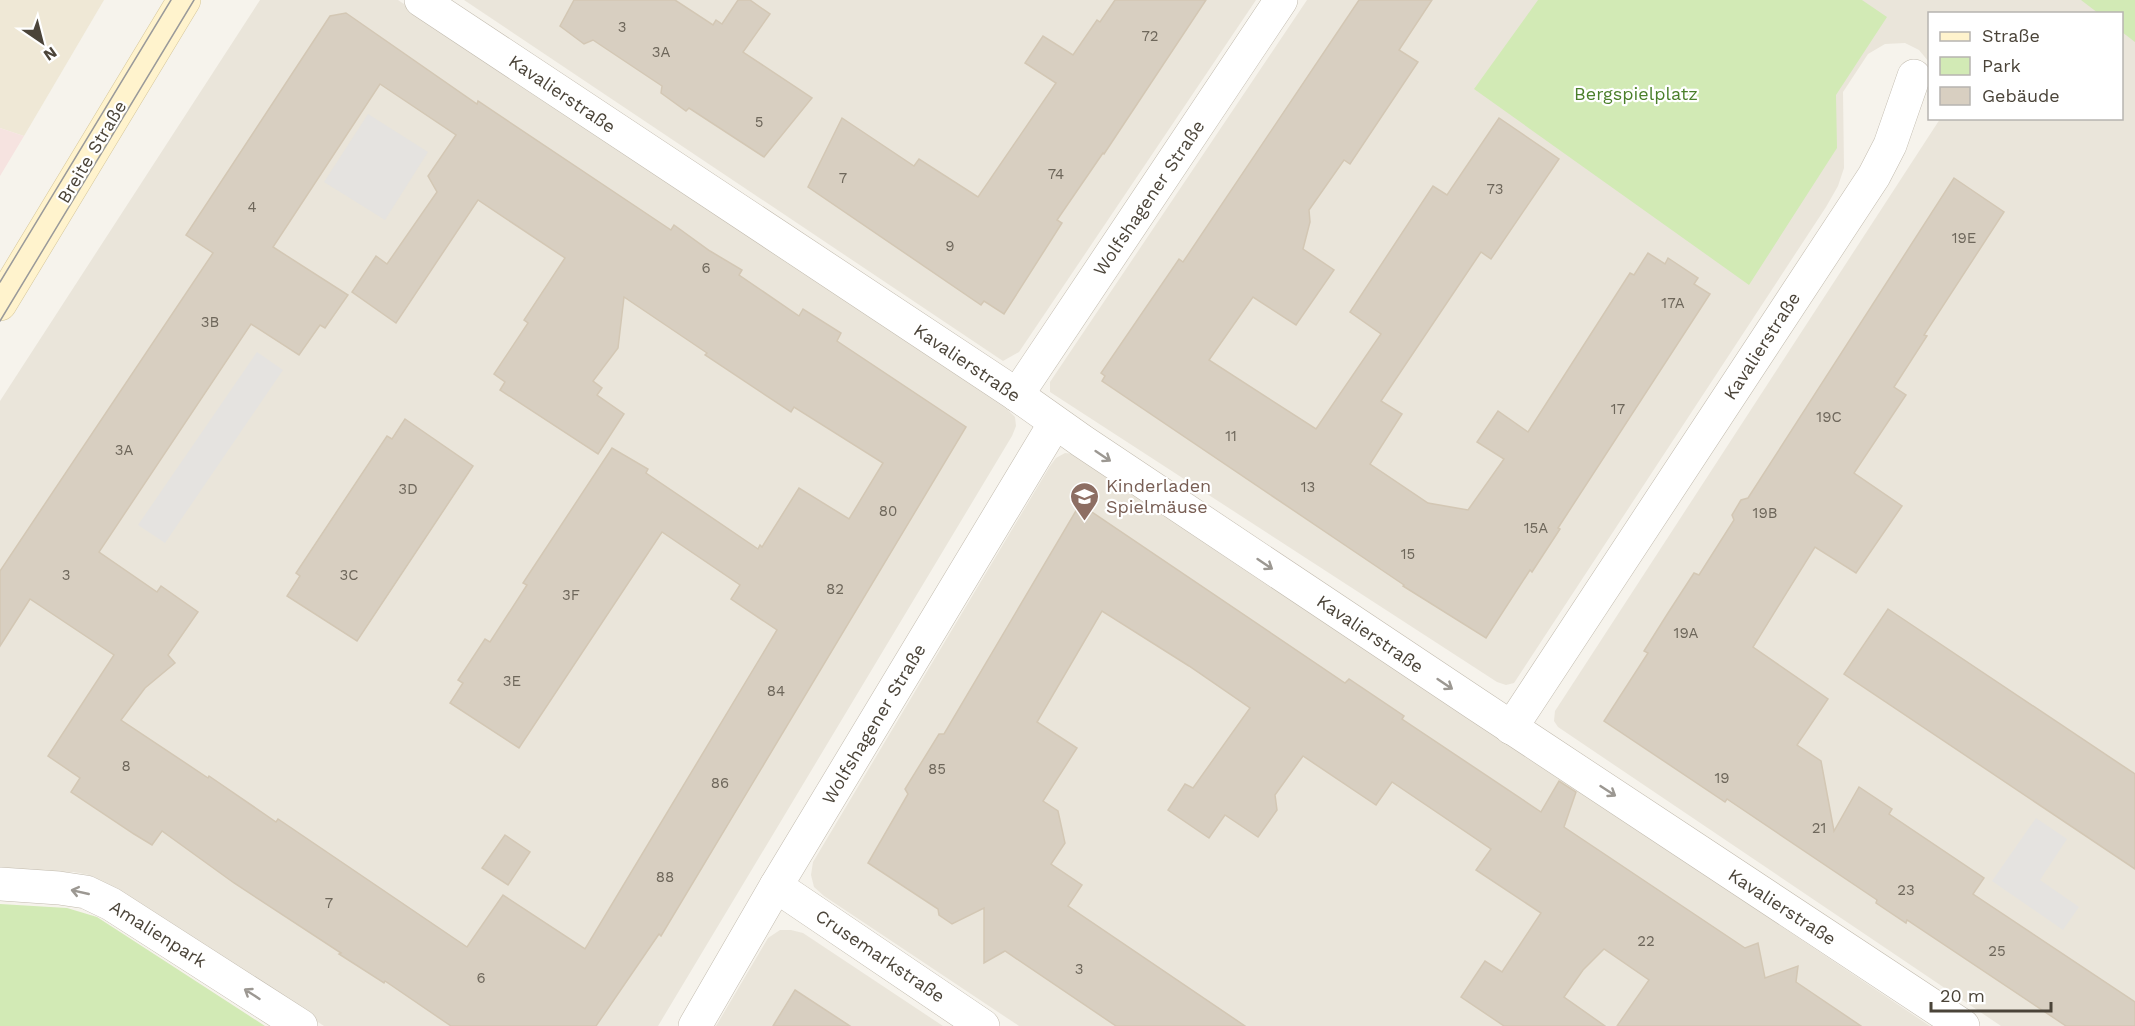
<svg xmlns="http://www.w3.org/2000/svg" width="2135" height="1026" font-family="'Work Sans',sans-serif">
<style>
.residential{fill:#eae5da}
.education{fill:#efe8d6}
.medical{fill:#f6e3e0}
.green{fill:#d2eab5}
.parking{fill:#e5e3e0}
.building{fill:#d8cfc1;stroke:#d3c7b4;stroke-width:1.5;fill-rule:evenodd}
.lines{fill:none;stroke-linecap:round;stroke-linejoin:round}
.street-casing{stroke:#c2bbae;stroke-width:34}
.secondary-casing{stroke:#d6c79b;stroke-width:34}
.street{stroke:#fff;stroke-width:33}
.secondary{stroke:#fff3cd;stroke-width:33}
.tram{stroke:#9a9a9a;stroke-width:1.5}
.oneway{stroke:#9c9892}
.labels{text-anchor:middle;stroke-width:4.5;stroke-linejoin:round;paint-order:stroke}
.number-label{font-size:15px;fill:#6e675b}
.street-label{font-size:18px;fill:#4b4439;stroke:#fff}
.park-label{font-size:18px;fill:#4a7f2a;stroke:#fff}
.education-label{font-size:18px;fill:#785e54;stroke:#fff;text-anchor:start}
</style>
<rect width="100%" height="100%" fill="#f6f3ec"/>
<g class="residential">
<path d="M260,0H398L1007,409L1015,417L1016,426L1012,436L658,1026H324L107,884L89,875L74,872L0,871V401Z"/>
<path d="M464,0H1256L1019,352L1003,361Z"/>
<path d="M1307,0H2135V1026H2001L1558,727L1554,721L1555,711L1940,119L2122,118V14H1930L1929,62L1919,50L1905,43L1885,44L1868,54L1843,92L1844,168L1838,186L1826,207L1514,683L1506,685L1497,682L1050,392V382Z"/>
<path d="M1065,453L1075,454L1085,459L1930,1026H1019L824,896L814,887L811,875L813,862L1050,466L1056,458Z"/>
<path d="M780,930H791L803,933L943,1026H716L768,938Z"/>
</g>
<path class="education" d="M0,0H104L24,136L0,128Z"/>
<path class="medical" d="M0,128L24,136L0,176Z"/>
<g class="green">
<path d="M1538,0H1862L1887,17L1836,95L1837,148L1749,285L1474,89Z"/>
<path d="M2081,0H2135V42L2122,32V14L2098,13Z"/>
<path d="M0,904L67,908L97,917L265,1026H0Z"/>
</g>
<g class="parking">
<path d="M368,114L428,152L385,220L324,182Z"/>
<path d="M257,352L283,370L165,543L138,525Z"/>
<path d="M2036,818L2067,839L2040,880L2079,907L2063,930L1992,881Z"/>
</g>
<g class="building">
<path d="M574,0H675L713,25L716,20L722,24L738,0H750L770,14L743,52L812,98L764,157L689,108L686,111L661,93L662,86L593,40L584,44L560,26Z"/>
<path d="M1115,0H1206L1104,154L1103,153L1057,220L1062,223L1004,314L984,301L981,305L808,187L842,118L914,166L919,159L978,197L1056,83L1025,63L1043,36L1073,55L1097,20L1100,22Z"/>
<path d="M1359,0H1432L1399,50L1418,62L1350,164L1344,160L1309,210L1310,222L1303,249L1334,270L1296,325L1253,297L1209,360L1316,429L1381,334L1350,312L1433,186L1447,195L1499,118L1559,159L1491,259L1481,252L1381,401L1402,414L1370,464L1428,503L1468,510L1504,459L1477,442L1498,411L1528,432L1630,273L1634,275L1648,253L1665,264L1668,258L1698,278L1694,284L1710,294L1558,528L1560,529L1532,572L1530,570L1486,638L1403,586L1404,585L1102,381L1105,376L1101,373L1179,259L1183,262Z"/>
<path d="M346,13L477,104L478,101L671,230L674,225L710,251L742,270L739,275L799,316L803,309L841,333L837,341L966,427L661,936L659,934L596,1026H451L385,981L384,983L339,954L341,953L234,883L162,831L152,845L134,834L71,792L80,778L48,756L114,655L30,599L0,646V571L213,253L186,235L330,16ZM380,84L456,135L428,176L437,192L387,264L376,256L352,292L396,323L478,200L565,258L524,320L528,323L494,374L505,382L500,390L598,454L624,414L597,395L602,388L593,381L618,348L624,297L707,353L705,355L791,412L794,407L883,463L849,519L799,488L762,547L760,545L758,549L646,473L648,469L612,448L523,583L527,585L490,642L485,639L458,680L463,683L450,703L519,748L662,532L740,585L731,599L777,630L585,949L503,895L467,947L278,819L276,822L209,776L208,778L121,720L145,688L175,663L168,655L198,612L161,586L157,592L99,552L251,324L299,355L320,325L325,328L348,295L273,247Z"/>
<path d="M1954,178L2004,212L1924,335L1927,336L1894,387L1906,395L1854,473L1902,506L1856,573L1815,547L1753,647L1828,699L1797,745L1821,761L1834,831L1859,787L1892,809L1889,814L1984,878L1973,894L2135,1002V1026H2066L1907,920L1906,923L1876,903L1877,900L1727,799L1725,802L1604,721L1648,653L1644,651L1668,613L1694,573L1699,575L1734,520L1732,515L1741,500L1748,498Z"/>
<path d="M405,419L473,466L357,641L287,596L300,576L296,573L387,436L392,439Z"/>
<path d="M1080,504L1345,683L1349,679L1404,716L1402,719L1541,812L1559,781L1576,792L1564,827L1745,948L1758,943L1765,978L1798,966L1796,982L1861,1026H1617L1649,980L1604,949L1583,970L1564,997L1605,1026H1504L1461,997L1485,961L1502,972L1541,913L1476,870L1491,849L1392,782L1376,805L1303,756L1275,795L1277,810L1258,837L1225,815L1209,838L1168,810L1185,784L1193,788L1250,708L1189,666L1102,611L1037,722L1077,748L1043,801L1058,811L1065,843L1051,864L1082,885L1068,906L1245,1026H1116L1005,951L984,963V908L952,924L939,915L938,909L868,863L908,794L905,789L939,734H944Z"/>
<path d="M1888,609L2135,774V869L1844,674Z"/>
<path d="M505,835L530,852L508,885L482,868Z"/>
<path d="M795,990L850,1026H773Z"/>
</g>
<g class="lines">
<defs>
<g id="street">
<path d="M421,0L1017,395L1082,441L1476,704L1963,1026"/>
<path d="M1017,395L1281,0"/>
<path d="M1511,728L1874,176L1890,145L1914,76"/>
<path d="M0,884L59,888L86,892L111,904L301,1026"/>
<path d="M776,886L983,1026"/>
<path d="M695,1026L776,886L1055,423"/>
</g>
<path id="secondary" d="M0,304L184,0"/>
</defs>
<use href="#street" class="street-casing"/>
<use href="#secondary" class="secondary-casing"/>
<use href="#street" class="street"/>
<use href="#secondary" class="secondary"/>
<g class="tram">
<path d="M0,282L171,0"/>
<path d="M0,321L194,0"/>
</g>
</g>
<defs><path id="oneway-shaft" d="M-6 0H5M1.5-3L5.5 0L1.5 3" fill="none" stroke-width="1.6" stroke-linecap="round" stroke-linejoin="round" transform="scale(1.5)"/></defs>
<g class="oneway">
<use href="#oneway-shaft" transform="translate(1103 456) rotate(34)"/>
<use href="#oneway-shaft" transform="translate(1265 564) rotate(34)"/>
<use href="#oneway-shaft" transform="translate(1445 684) rotate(34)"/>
<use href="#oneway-shaft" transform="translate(1608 791) rotate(33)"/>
<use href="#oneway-shaft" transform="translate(80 892) rotate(-167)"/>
<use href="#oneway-shaft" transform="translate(252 994) rotate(-147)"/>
</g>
<defs>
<symbol id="school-pin" viewBox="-11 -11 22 30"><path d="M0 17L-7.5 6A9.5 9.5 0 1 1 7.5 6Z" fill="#8d6e63" stroke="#fff"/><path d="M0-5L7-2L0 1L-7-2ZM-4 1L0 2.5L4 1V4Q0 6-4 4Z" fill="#fff"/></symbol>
</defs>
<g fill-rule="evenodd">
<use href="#school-pin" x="1068" y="480" width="33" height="45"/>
</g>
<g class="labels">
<g class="number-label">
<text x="622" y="32">3</text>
<text x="1150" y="41">72</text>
<text x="661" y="57">3A</text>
<text x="759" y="127">5</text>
<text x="1056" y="179">74</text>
<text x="843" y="183">7</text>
<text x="1495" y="194">73</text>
<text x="252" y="212">4</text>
<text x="1964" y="243">19E</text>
<text x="950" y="251">9</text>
<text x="706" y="273">6</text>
<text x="1673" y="308">17A</text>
<text x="210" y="327">3B</text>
<text x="1618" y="414">17</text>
<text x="1829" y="422">19C</text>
<text x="1231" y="441">11</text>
<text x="124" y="455">3A</text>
<text x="1308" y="492">13</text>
<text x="408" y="494">3D</text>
<text x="888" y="516">80</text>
<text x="1765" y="518">19B</text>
<text x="1536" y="533">15A</text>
<text x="1408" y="559">15</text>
<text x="66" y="580">3</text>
<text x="349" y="580">3C</text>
<text x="835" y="594">82</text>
<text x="571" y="600">3F</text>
<text x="1686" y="638">19A</text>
<text x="512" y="686">3E</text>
<text x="776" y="696">84</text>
<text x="126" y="771">8</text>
<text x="937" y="774">85</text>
<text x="1722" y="783">19</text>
<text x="720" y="788">86</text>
<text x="1819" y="833">21</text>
<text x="665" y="882">88</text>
<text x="1906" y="895">23</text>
<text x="329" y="908">7</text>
<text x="1646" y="946">22</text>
<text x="1997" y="956">25</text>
<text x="1079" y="974">3</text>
<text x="481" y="983">6</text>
</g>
<g class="street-label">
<text transform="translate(562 94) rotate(34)" y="6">Kavalierstraße</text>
<text transform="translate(92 152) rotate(-59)" y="6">Breite Straße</text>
<text transform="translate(1149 198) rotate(-56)" y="6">Wolfshagener Straße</text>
<text transform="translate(1762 346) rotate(-57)" y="6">Kavalierstraße</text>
<text transform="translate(967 363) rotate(34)" y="6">Kavalierstraße</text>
<text transform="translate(1370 634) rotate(34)" y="6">Kavalierstraße</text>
<text transform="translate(874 724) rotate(-59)" y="6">Wolfshagener Straße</text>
<text transform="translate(1782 907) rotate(33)" y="6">Kavalierstraße</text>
<text transform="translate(158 934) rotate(32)" y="6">Amalienpark</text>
<text transform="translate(880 956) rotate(34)" y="6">Crusemarkstraße</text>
</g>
<g class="park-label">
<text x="1636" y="100">Bergspielplatz</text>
</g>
<g class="education-label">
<text x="1106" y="492">Kinderladen<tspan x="1106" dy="21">Spielmäuse</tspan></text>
</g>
</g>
<rect x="1928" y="12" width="195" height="108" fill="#ffffff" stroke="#b7b4b0" stroke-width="1.5"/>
<rect x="1940" y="32" width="30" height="9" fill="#fff3cd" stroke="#b7b4b0" stroke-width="1.5"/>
<text x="1982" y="42" font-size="18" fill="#4b4439">Straße</text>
<rect x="1940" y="57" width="30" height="18" fill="#d2eab5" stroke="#b7b4b0" stroke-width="1.5"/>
<text x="1982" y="72" font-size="18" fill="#4b4439">Park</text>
<rect x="1940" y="87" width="30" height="18" fill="#d8cfc1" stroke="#b7b4b0" stroke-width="1.5"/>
<text x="1982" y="102" font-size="18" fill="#4b4439">Gebäude</text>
<g transform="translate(42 42) rotate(145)" stroke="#ffffff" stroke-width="4.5" paint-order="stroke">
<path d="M0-4.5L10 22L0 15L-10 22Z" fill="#4b4439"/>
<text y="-9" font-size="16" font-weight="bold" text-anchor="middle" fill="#4b4439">N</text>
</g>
<path d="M1931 1002v9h120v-9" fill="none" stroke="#4b4439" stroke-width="3"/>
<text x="1940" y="1002" font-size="18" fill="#4b4439" stroke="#ffffff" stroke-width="4.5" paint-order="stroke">20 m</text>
</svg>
